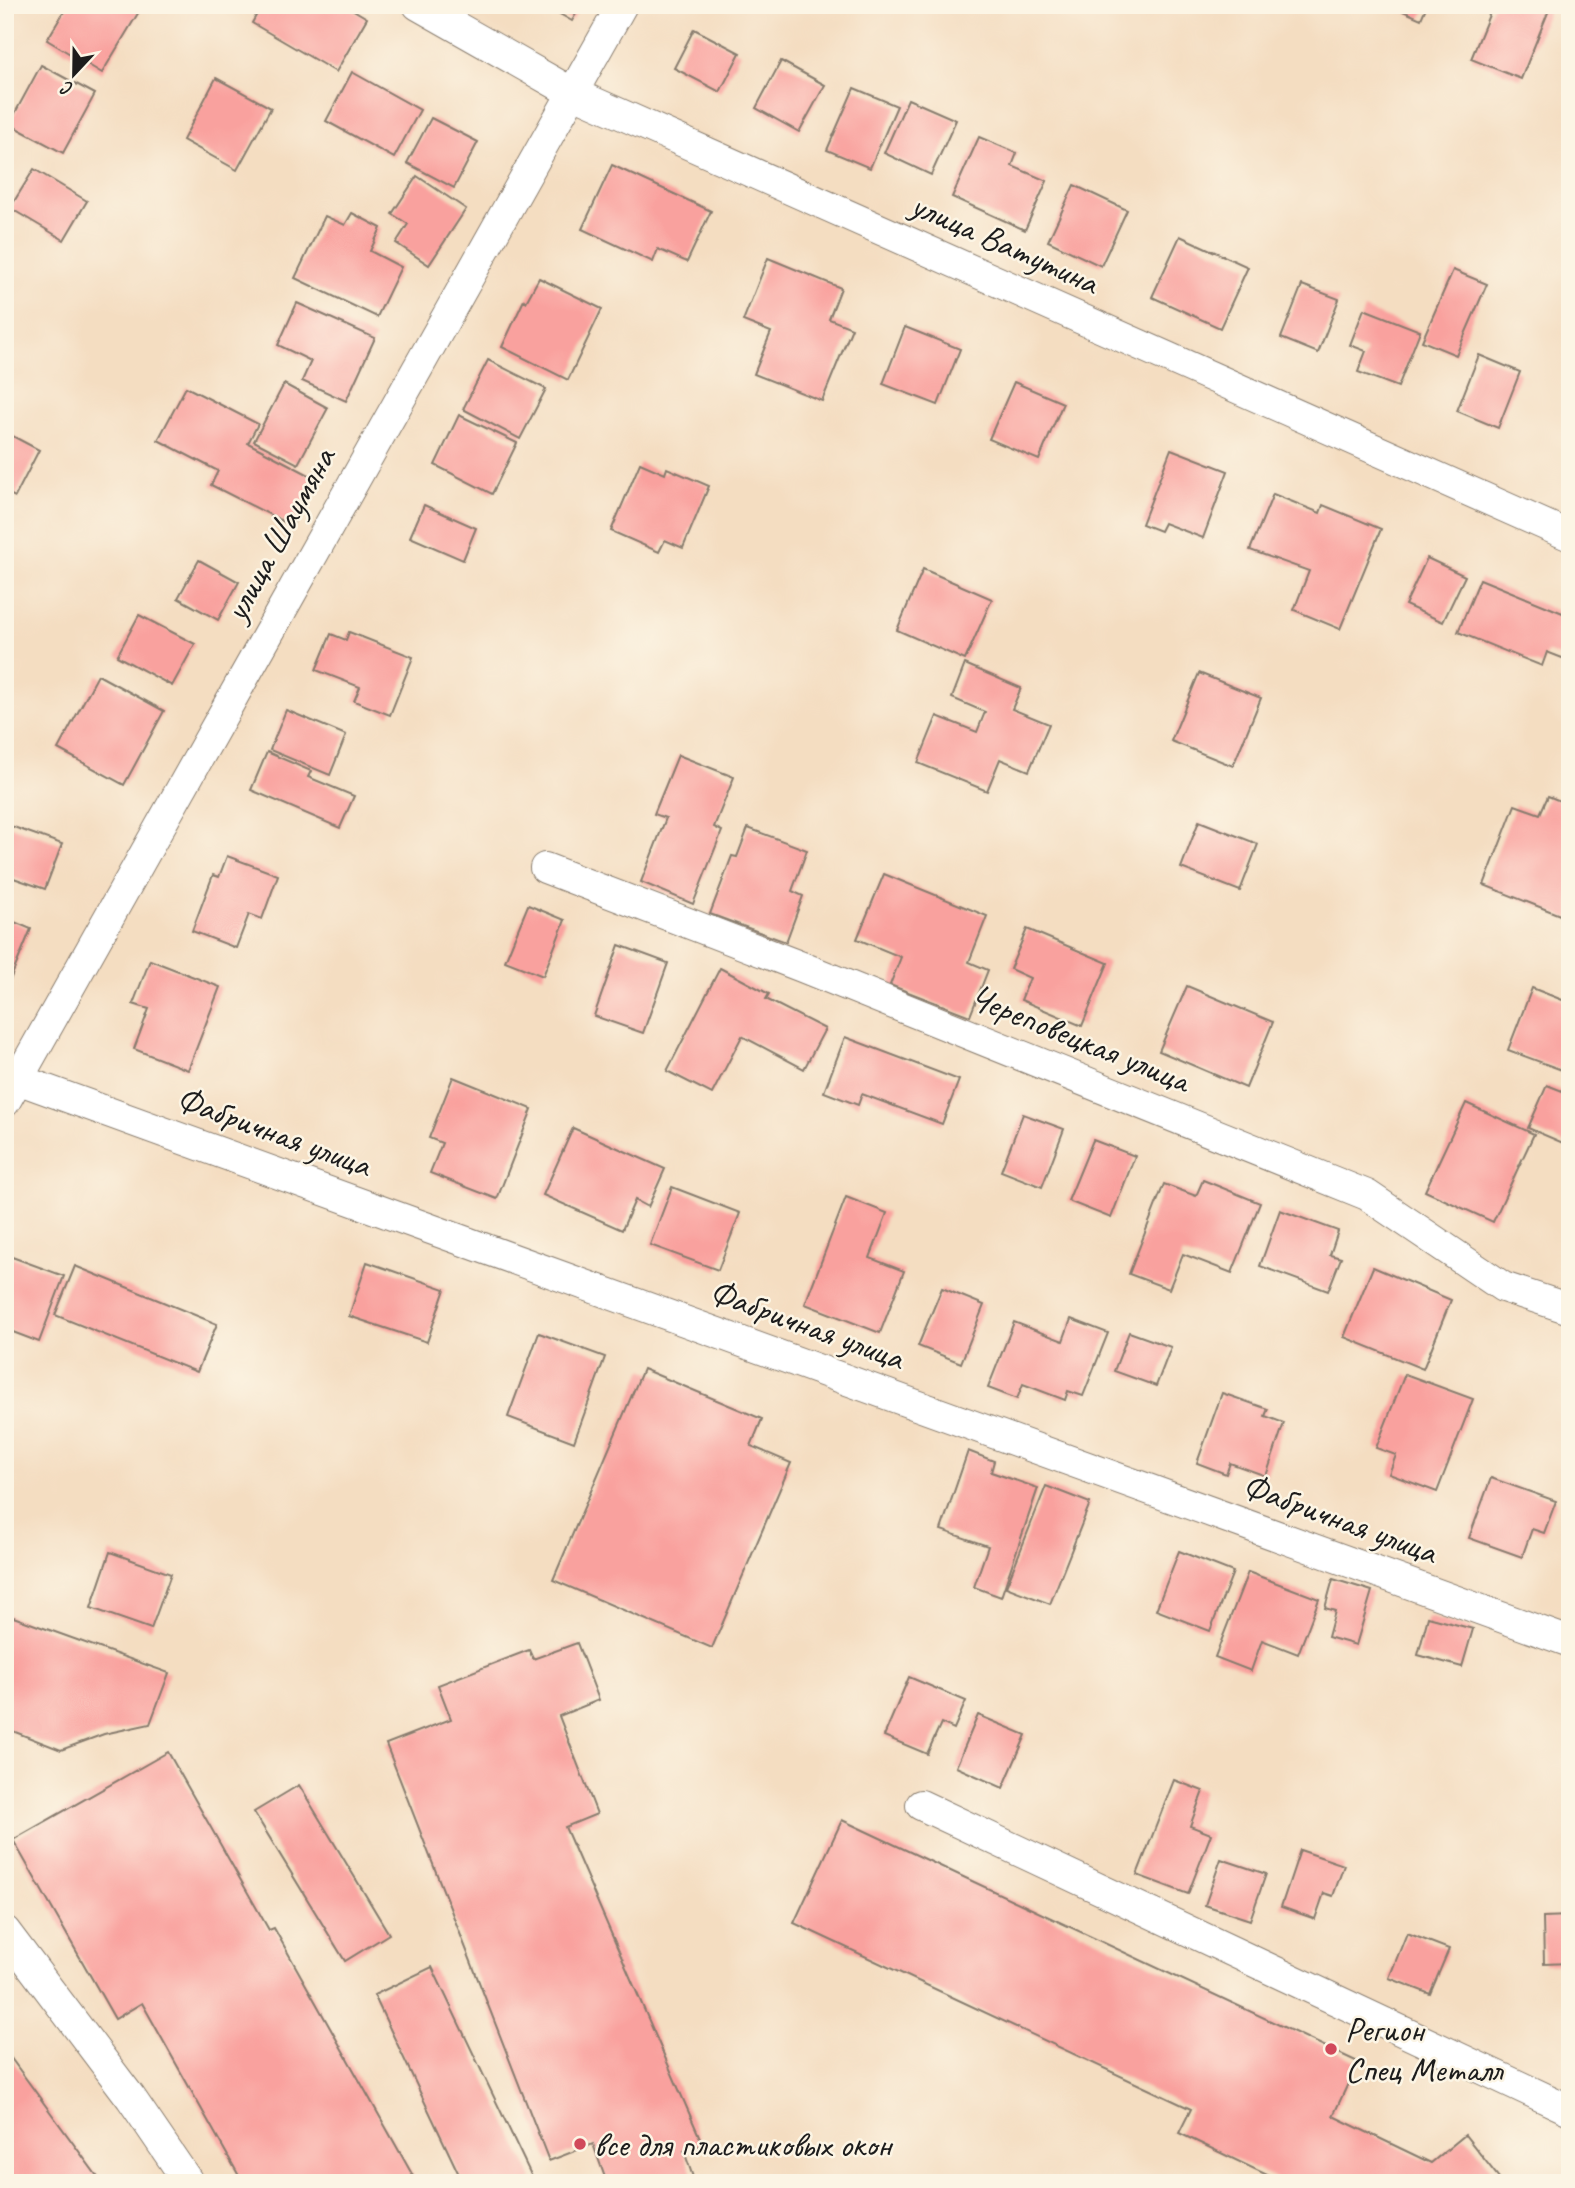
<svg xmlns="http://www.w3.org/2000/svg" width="1575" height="2188" font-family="Caveat,sans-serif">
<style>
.building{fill:#f9a19e}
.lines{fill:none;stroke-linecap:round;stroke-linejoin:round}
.street-casing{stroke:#887c6e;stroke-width:32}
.street{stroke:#fff;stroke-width:30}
.poi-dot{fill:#d1495b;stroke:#fcf5e5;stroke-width:2.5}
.labels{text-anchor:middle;stroke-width:5;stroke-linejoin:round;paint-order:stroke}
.street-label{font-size:35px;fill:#1c1c1c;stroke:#fcf5e5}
.poi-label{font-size:35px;fill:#1c1c1c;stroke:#fcf5e5;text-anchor:start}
</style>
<rect width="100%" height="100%" fill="#fcf5e5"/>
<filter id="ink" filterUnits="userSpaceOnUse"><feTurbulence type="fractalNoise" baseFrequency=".0143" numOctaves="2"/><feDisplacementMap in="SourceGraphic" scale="14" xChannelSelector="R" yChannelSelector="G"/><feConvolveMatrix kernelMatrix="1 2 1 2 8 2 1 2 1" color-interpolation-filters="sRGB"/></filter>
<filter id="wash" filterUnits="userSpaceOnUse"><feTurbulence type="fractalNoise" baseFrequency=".00686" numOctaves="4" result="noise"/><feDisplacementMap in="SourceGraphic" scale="28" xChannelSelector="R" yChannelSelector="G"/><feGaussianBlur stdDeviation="1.57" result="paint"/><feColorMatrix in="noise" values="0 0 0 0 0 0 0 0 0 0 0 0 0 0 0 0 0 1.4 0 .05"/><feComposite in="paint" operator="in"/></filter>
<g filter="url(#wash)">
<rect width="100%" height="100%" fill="#f4ddc1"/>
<g id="blocks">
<g class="building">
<path d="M68,5H143L102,73L47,40Z"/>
<path d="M262,5H345L367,18L336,72L252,23Z"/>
<path d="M544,5H581L572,21Z"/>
<path d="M1389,5H1427L1421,19Z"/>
<path d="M1493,5H1551L1521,79L1471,59Z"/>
<path d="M694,29L740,53L720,92L674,68Z"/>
<path d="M781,61L825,85L799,132L756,108Z"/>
<path d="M41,65L95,94L63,153L9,124Z"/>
<path d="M352,72L420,110L394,158L326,121Z"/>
<path d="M216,78L271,108L237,170L183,140Z"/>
<path d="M854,88L897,106L870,168L827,150Z"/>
<path d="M908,99L956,120L931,175L884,153Z"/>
<path d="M431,118L478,142L454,188L407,163Z"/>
<path d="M979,137L1017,153L1012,166L1047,181L1025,230L952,197Z"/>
<path d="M612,165L711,211L687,262L658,249L653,262L582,229Z"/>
<path d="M34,169L87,201L64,240L10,208Z"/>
<path d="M417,176L466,209L429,265L396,243L408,224L392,214Z"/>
<path d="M1074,185L1127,210L1101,266L1048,241Z"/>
<path d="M352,213L381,228L370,251L401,267L377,317L295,278L325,216L345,225Z"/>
<path d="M1180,236L1248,267L1220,328L1152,297Z"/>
<path d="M768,258L841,288L829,319L852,328L822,401L754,374L771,332L743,321Z"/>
<path d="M1453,270L1487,284L1456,355L1422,341Z"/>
<path d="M539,278L602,309L568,380L502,347L524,300L526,302Z"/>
<path d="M1302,285L1339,299L1318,353L1281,338Z"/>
<path d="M297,303L375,338L346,401L302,381L311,361L278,345Z"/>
<path d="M1364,309L1420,331L1398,387L1358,372L1366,351L1350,345Z"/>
<path d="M905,327L960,349L938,405L883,384Z"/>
<path d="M1479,355L1520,372L1498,428L1457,411Z"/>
<path d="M488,360L546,389L520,439L463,409Z"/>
<path d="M1014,382L1063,403L1039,460L989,439Z"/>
<path d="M284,384L328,408L298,464L254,441Z"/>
<path d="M186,387L258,424L248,443L317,479L292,526L211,485L218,471L158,440Z"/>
<path d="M459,415L517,443L492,494L435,465Z"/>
<path d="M5,432L39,450L15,497L5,492Z"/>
<path d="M1171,449L1228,471L1203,538L1164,523L1160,531L1142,524Z"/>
<path d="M640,463L665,474L667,468L709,486L683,548L665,540L659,552L611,531Z"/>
<path d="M1273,494L1320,513L1323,505L1381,529L1340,629L1294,610L1309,571L1250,550Z"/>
<path d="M424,505L476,528L463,560L410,537Z"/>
<path d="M1427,558L1465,576L1443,622L1405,605Z"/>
<path d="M199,560L239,582L218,620L178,598Z"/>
<path d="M923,569L992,599L965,660L897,630Z"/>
<path d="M1480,579L1570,616V661L1547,652L1542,666L1458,632Z"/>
<path d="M139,615L195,644L172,686L117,656Z"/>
<path d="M349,632L413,657L390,715L354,701L360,687L316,670L331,634L346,640Z"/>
<path d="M965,664L1021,688L1012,709L1049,724L1029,771L1000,759L987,791L918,763L937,716L977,732L985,712L952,698Z"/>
<path d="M1199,673L1261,698L1233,766L1171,741Z"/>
<path d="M98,675L164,711L124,785L58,749Z"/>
<path d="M286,710L346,735L330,775L270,750Z"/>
<path d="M267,752L311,771L308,777L354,796L340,828L251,790Z"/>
<path d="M678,755L734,777L714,827L722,831L693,904L641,882L666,818L654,814Z"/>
<path d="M1548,796L1570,805V919L1484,885L1515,805L1540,814Z"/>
<path d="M1199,821L1258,844L1240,891L1181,868Z"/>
<path d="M5,824L62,844L45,889L5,875Z"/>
<path d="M748,828L807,850L792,891L803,896L786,942L710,914L732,856L737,857Z"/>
<path d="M227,856L278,875L262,919L249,914L236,948L192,931L213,875L219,877Z"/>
<path d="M884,874L987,916L969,962L988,970L970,1016L890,985L901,957L857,939Z"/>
<path d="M528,905L565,920L543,976L505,961Z"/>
<path d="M5,918L31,929L5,992Z"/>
<path d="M1027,929L1108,963L1082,1026L1021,1000L1030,978L1010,969Z"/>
<path d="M619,945L668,963L643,1033L594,1016Z"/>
<path d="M150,960L220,987L188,1070L134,1049L149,1009L133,1004Z"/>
<path d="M720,968L769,994L766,999L825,1029L804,1069L742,1036L712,1094L667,1071Z"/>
<path d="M1187,986L1273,1022L1246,1088L1159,1051Z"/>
<path d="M1532,988L1570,1003V1073L1508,1050Z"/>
<path d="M845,1037L959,1080L942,1124L862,1094L858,1105L824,1092Z"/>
<path d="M453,1077L532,1109L497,1199L430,1173L442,1143L429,1138Z"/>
<path d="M1547,1085L1570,1094V1146L1528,1128Z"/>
<path d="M1466,1103L1534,1134L1493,1222L1425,1191Z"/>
<path d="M1023,1114L1064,1129L1042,1187L1001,1171Z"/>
<path d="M573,1128L665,1169L648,1207L635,1200L622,1230L543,1195Z"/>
<path d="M1093,1140L1135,1156L1111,1218L1068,1201Z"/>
<path d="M1203,1180L1260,1203L1232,1273L1183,1254L1169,1289L1129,1274L1164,1184L1196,1196Z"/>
<path d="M672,1187L740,1213L718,1270L650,1245Z"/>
<path d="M846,1197L887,1213L870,1258L904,1271L880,1333L805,1304Z"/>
<path d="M1280,1210L1338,1231L1330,1255L1341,1258L1328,1291L1260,1266Z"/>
<path d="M12,1257L64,1276L39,1342L5,1329V1275Z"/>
<path d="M367,1262L445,1289L427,1342L349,1316Z"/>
<path d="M75,1266L217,1324L197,1372L55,1315Z"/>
<path d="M1373,1267L1451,1300L1423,1369L1344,1337Z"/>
<path d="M942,1288L984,1305L961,1363L918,1346Z"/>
<path d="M1071,1319L1108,1333L1083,1396L1068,1391L1065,1400L1023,1384L1017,1399L988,1388L1014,1322L1063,1341Z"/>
<path d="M1129,1332L1171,1347L1156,1386L1114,1371Z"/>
<path d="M539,1333L605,1357L574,1442L508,1417Z"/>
<path d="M643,1369L762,1419L751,1446L791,1463L712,1648L553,1580Z"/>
<path d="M1405,1374L1473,1399L1437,1492L1389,1474L1396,1455L1376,1448Z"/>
<path d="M1222,1393L1268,1409L1265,1416L1284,1423L1266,1476L1230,1463L1226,1474L1197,1463Z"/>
<path d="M968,1451L994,1461L991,1472L1038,1488L1001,1597L974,1587L988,1546L941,1530Z"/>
<path d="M1491,1478L1556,1501L1544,1533L1532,1529L1522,1557L1469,1538Z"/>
<path d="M1046,1486L1090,1503L1050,1604L1006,1587Z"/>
<path d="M1179,1551L1233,1572L1210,1631L1156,1610Z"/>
<path d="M110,1552L171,1574L151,1629L91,1608Z"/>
<path d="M1248,1572L1319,1599L1298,1654L1262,1640L1251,1671L1215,1657Z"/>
<path d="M1333,1579L1372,1591L1356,1645L1328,1637L1335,1611L1325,1608Z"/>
<path d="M5,1614L169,1673L150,1724L104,1734L61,1750L5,1728Z"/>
<path d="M1428,1617L1473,1629L1462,1667L1418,1655Z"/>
<path d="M577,1643L599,1700L559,1716L597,1814L565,1827L703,2145L684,2151L695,2183H607L593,2144L549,2161L386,1744L451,1719L438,1685L529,1650L533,1659Z"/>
<path d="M909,1677L966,1701L954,1729L941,1723L927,1754L884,1736Z"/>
<path d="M978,1715L1026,1735L1003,1788L956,1767Z"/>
<path d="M168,1752L269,1930L274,1928L417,2183H243L142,2003L115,2019L13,1840Z"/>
<path d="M1174,1780L1203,1791L1190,1826L1211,1834L1188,1894L1137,1875Z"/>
<path d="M299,1785L389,1934L345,1961L254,1812Z"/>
<path d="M842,1820L1358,2062L1333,2116L1431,2163L1465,2135L1503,2183H1284L1179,2133L1191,2109L794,1923Z"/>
<path d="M1300,1850L1344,1865L1333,1896L1324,1893L1315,1919L1281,1907Z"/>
<path d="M1221,1859L1266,1874L1250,1920L1205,1905Z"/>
<path d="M1570,1916V1963L1544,1964L1543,1917Z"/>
<path d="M1407,1933L1449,1949L1430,1994L1389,1978Z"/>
<path d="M432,1967L533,2179L525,2183H463L374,1995Z"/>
<path d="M5,2050L102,2183H5Z"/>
</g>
</g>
</g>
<g filter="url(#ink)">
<use href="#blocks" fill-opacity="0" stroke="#887c6e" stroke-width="2"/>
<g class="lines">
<defs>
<g id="street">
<path d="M418,5L571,92L1570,536"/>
<path d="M545,868L802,967L1367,1195L1503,1287L1570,1309"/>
<path d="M17,1079L1570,1642"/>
<path d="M5,1102L622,5"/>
<path d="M921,1805L1570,2110"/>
<path d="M5,1931L131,2098L189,2183"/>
</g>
</defs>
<use href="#street" class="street-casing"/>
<use href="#street" class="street"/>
</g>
</g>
<g class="poi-dot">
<circle cx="1331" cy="2049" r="7"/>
<circle cx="580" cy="2144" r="7"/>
</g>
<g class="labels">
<g class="street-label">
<text transform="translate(1005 243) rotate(24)" y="12">улица Ватутина</text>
<text transform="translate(279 534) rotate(-61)" y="12">улица Шаумяна</text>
<text transform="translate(1080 1038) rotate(22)" y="12">Череповецкая улица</text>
<text transform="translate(274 1131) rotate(20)" y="12">Фабричная улица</text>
<text transform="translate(807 1324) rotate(20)" y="12">Фабричная улица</text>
<text transform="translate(1340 1518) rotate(20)" y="12">Фабричная улица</text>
</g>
<g class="poi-label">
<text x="1345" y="2041">Регион<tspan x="1345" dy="40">Спец Металл</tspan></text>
<text x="594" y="2156">все для пластиковых окон</text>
</g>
</g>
<rect width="1575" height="2188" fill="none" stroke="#fcf5e5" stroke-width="28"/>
<g transform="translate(74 74) rotate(202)" stroke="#fcf5e5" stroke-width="5" paint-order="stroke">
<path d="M0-5L12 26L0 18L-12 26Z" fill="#1c1c1c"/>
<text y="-10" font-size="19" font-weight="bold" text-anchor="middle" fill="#1c1c1c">С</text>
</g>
</svg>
